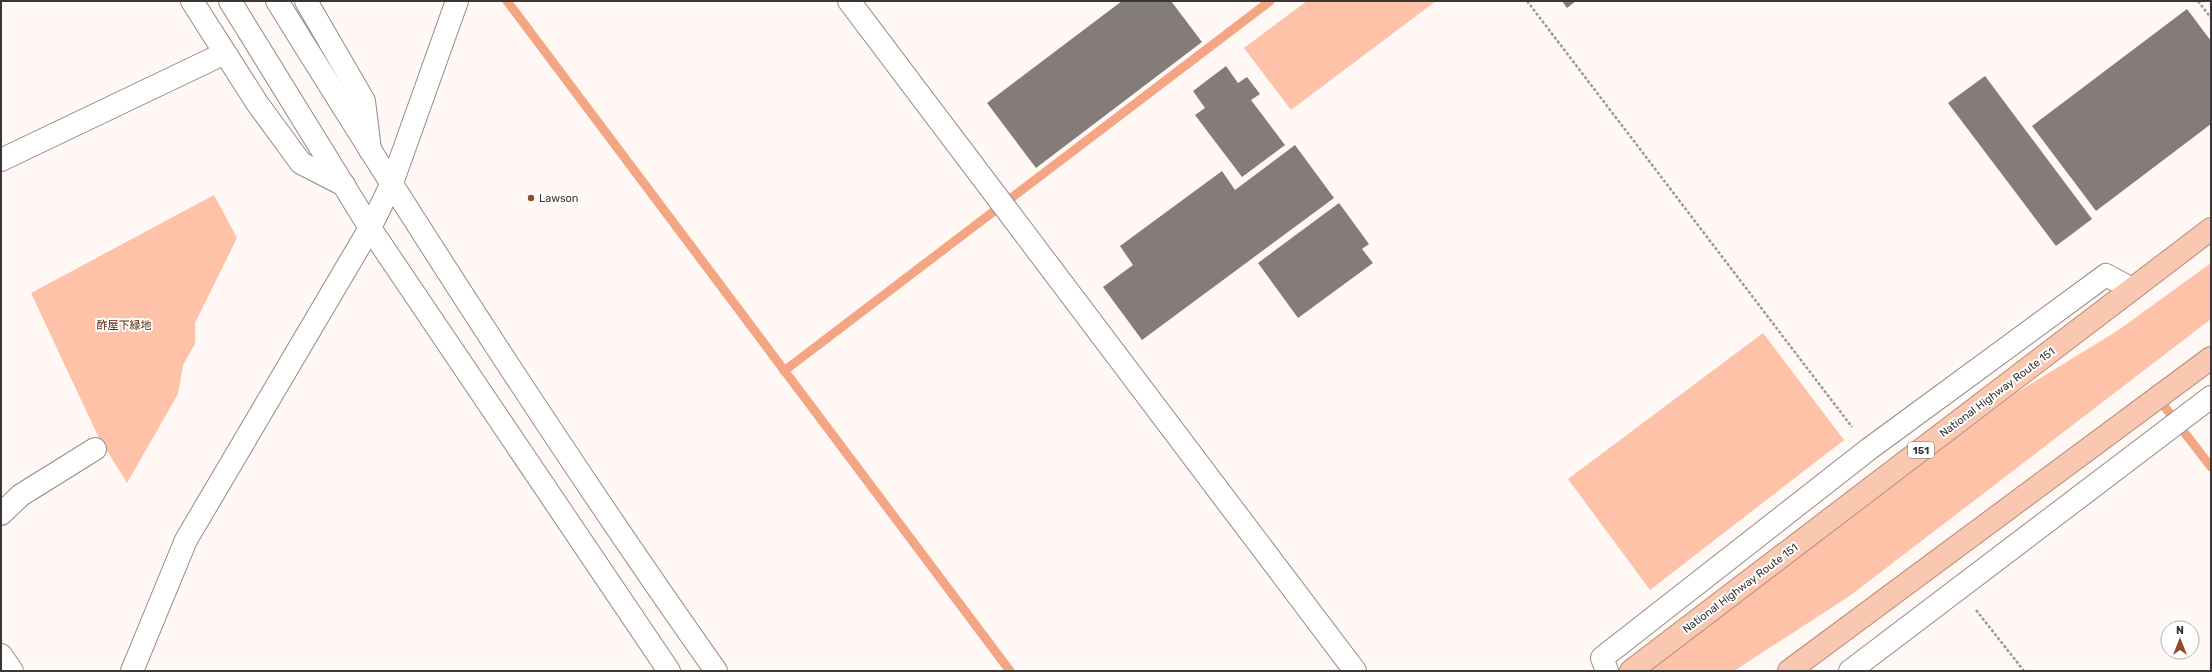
<svg xmlns="http://www.w3.org/2000/svg" width="2212" height="672" font-family="Rubik,'Noto Sans JP',sans-serif">
<style>
.green{fill:#fdc2a8}
.lines{fill:none;stroke-linecap:round;stroke-linejoin:round}
.stream{stroke:#f4a684;stroke-width:9}
.building{fill:#837c79}
.minor-casing{stroke:#938b88;stroke-width:24}
.tertiary-casing{stroke:#938b88;stroke-width:24}
.trunk-casing{stroke:#b68b79;stroke-width:24}
.path{stroke:#9d9896;stroke-width:2.5;stroke-dasharray:3 2;stroke-linecap:butt}
.minor{stroke:#fff;stroke-width:22}
.tertiary{stroke:#fff;stroke-width:22}
.trunk{stroke:#fac7b0;stroke-width:22}
.poi-dot{fill:#924a28;stroke:#fff;stroke-width:1.5}
.labels{text-anchor:middle;stroke-width:4;stroke-linejoin:round;paint-order:stroke}
.shield{fill:#fff;stroke:#747272;stroke-width:1}
.shield-label{font-size:10px;font-weight:bold;fill:#393635}
.poi-label{font-size:11px;fill:#393635;stroke:#fff;text-anchor:start}
.park-label{font-size:11px;fill:#5e2302;stroke:#fff}
.street-label{font-size:11px;fill:#393635;stroke:#fff}
</style>
<rect width="100%" height="100%" fill="#fff8f5"/>
<g class="green">
<path d="M1307,1H1436L1291,110L1244,48Z"/>
<path d="M214,195L237,238L195,323V344L183,365L178,394L127,483L98,436L31,293Z"/>
<path d="M2211,263V319L1851,595L1734,671H1649L2016,393L2117,331Z"/>
<path d="M1763,333L1844,440L1650,590L1568,479Z"/>
</g>
<g class="lines">
<g class="stream">
<path d="M507,1L1010,671"/>
<path d="M784,371L1270,1"/>
<path d="M2158,398L2211,467"/>
</g>
</g>
<g class="building">
<path d="M1122,1H1171L1202,42L1036,168L987,103Z"/>
<path d="M1562,1H1576L1567,8Z"/>
<path d="M2187,9L2211,41V124L2096,211L2032,126Z"/>
<path d="M1226,66L1238,83L1247,77L1260,94L1251,100L1285,145L1242,177L1195,115L1205,108L1193,91Z"/>
<path d="M1985,76L2092,219L2056,246L1948,103Z"/>
<path d="M1295,145L1334,198L1142,340L1103,287L1133,265L1120,246L1222,171L1235,190Z"/>
<path d="M1339,203L1369,244L1362,249L1373,263L1298,318L1258,263Z"/>
</g>
<g class="lines">
<defs>
<g id="minor">
<path d="M192,1L257,103L301,163L344,185"/>
<path d="M306,1L364,101L370,150"/>
<path d="M849,1L1355,671"/>
<path d="M1,160L225,53"/>
<path d="M1,514L21,495L95,449"/>
<path d="M1,655L12,671"/>
<path d="M132,671L186,540L370,228L392,183L457,1"/>
<path d="M1607,671L1602,658L1869,449L2106,275L2132,289"/>
<path d="M1850,671L2211,397"/>
</g>
<g id="tertiary">
<path d="M230,1L370,228L669,671"/>
<path d="M277,1C418,228 562,453 716,671"/>
</g>
<g id="trunk">
<path d="M1631,671L2211,229"/>
<path d="M1789,671L2211,358"/>
</g>
</defs>
<use href="#minor" class="minor-casing"/>
<use href="#tertiary" class="tertiary-casing"/>
<use href="#trunk" class="trunk-casing"/>
<g class="path">
<path d="M1527,1L1852,427"/>
<path d="M2198,1L2211,18"/>
<path d="M1976,610L2024,671"/>
</g>
<use href="#minor" class="minor"/>
<use href="#tertiary" class="tertiary"/>
<use href="#trunk" class="trunk"/>
</g>
<circle class="poi-dot" cx="531" cy="198" r="4"/>
<g class="labels">
<rect class="shield" x="1908" y="442" width="26" height="16" rx="3"/>
<g class="shield-label">
<text x="1921" y="454">151</text>
</g>
<g class="poi-label">
<text x="539" y="202">Lawson</text>
</g>
<g class="park-label">
<text x="124" y="329">酢屋下緑地</text>
</g>
<g class="street-label">
<text transform="translate(1997 392) rotate(-37)" y="4">National Highway Route 151</text>
<text transform="translate(1740 588) rotate(-37)" y="4">National Highway Route 151</text>
</g>
</g>
<rect width="2212" height="672" fill="none" stroke="#393635" stroke-width="4"/>
<g transform="translate(2180 640)"><circle r="19" fill="#ffffff" stroke="#b0afae"/>
<path d="M0-3L7 15L0 10L-7 15Z" fill="#924a28"/>
<text y="-6" font-size="11" font-weight="bold" text-anchor="middle" fill="#393635">N</text>
</g>
</svg>
